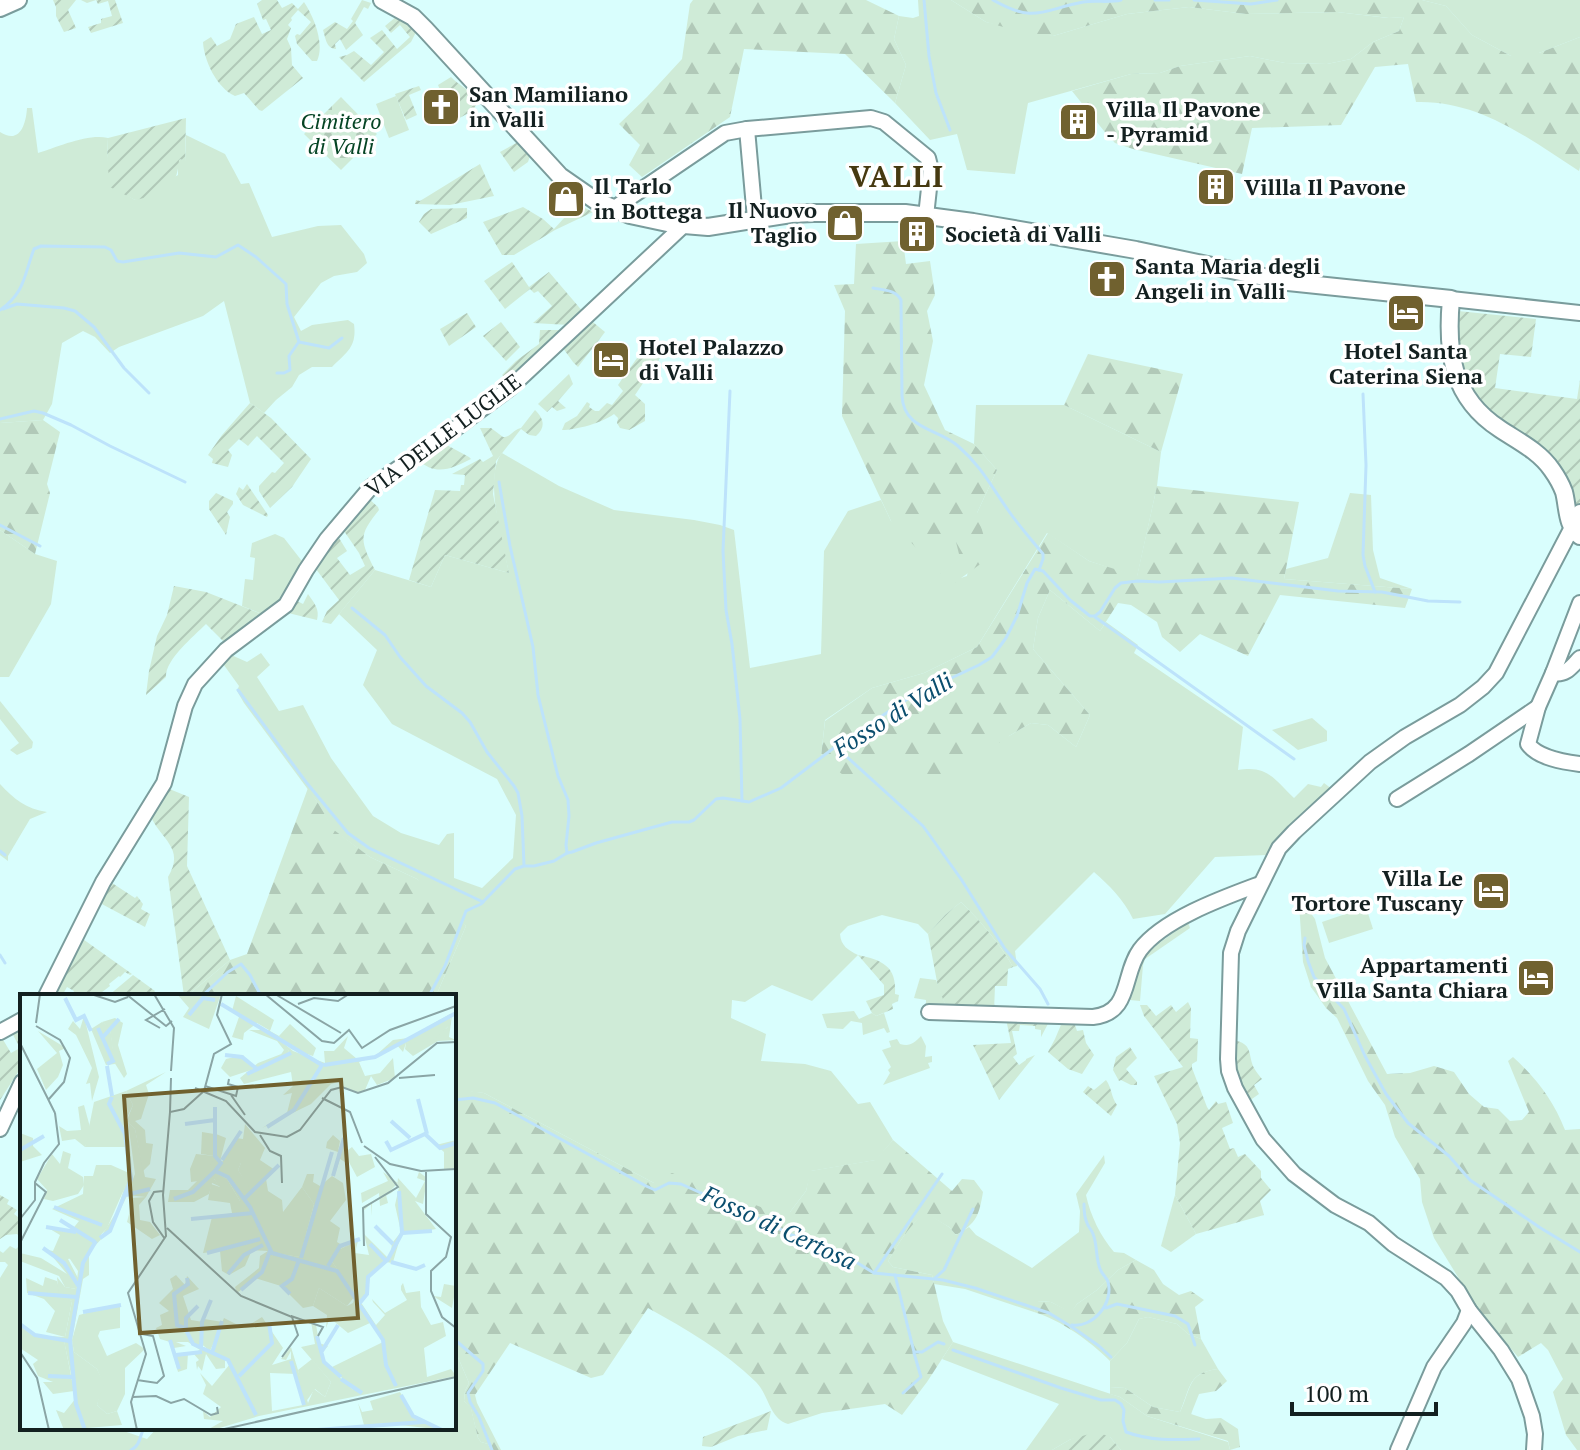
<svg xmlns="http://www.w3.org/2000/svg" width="1580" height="1450" font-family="'PT Serif',serif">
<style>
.green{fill:#cfebd7}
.forest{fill:url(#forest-firs)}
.cemetery{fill:url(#cemetery-stones)}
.garden{fill:url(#garden-furrows)}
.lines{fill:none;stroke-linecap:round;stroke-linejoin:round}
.stream{stroke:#bde3fb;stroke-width:3}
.minor-casing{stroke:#7a9c9c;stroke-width:18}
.major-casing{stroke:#7a9c9c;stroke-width:20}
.minor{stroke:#fff;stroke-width:14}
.major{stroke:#fff;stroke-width:16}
.labels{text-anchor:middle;stroke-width:7;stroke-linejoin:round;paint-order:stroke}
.poi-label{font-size:22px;font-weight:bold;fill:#132020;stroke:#fff;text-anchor:start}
.park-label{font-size:22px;font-style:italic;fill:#054424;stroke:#fff}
.street-label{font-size:22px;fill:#132020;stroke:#fff}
.water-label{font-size:24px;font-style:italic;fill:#0b4e6e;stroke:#fff}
.district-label{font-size:30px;font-weight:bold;letter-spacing:2px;fill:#463a11;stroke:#fff}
.inset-river{fill:none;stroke:#bde3fb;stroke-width:4}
.inset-road{fill:none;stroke:#8aa5a5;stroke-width:2}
.view{fill:#70612f;fill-opacity:0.15;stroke:#70612f;stroke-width:4}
.inset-edge{fill:none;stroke:#132020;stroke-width:4}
</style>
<defs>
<pattern id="forest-firs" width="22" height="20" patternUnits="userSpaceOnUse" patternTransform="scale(2)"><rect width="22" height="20" fill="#cfebd7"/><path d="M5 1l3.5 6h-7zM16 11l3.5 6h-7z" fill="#b1c9b8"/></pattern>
<pattern id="cemetery-stones" width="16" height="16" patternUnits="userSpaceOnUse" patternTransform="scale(2)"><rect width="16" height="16" fill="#cfebd7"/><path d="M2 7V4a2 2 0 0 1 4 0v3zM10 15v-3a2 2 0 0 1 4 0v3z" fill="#b1c9b8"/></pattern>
<pattern id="garden-furrows" width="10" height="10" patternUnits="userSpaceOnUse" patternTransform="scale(2)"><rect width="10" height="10" fill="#cfebd7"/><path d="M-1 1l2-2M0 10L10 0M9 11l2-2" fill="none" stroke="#b1c9b8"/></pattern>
</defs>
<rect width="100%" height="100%" fill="#d9fefd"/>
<g class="green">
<path d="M918,0H951L986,22L1053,36L1127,14L1189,7L1246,14L1337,12L1388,18L1404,17L1399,31L1373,42L1351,59L1327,64L1285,63L1250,56L1180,66L1160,73L1131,74L1028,103L1015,174L967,170L957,134L930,140L895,103L906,65L894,39L899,16L913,18L919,16Z"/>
<path d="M1422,0H1580V37L1539,53L1511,56L1472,35L1446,6Z"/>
<path d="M396,96L409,130L389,138L376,104Z"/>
<path d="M27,108H32L38,153C57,147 89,133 108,138L107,159L125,194L135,200L178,175V160L181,159L185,162L186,135L225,154L241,184L249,183L272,237L318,226L341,225L364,254L367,263L357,272L334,276L321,283L294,317L301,331L312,325L348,320L354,324C357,347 347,352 332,367H312L299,375L292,387L276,400L264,413L250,403L224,301L203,316L119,347L110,353L95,337L83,331L62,343L52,404L43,420L0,423V132C20,145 26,124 27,108Z"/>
<path d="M976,405H1064L1161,452L1157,486L1137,577L1089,561L1047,533L977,647L924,673L872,688L825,720L821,757L882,753L1009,736L1031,723L1048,725L1076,747L1090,715L1033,649L1038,618L1050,590L1100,631L1106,622L1138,645L1134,653L1243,727L1238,770C1268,765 1274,779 1294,798L1308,784L1321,787L1324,783L1332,789L1288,828L1266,855L1215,857L1165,914L1133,919C1124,900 1109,885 1094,872L1015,951L1017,966L1013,967C999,942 981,922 961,902L945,915L928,934L918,924L882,915L848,926L840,934C841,946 848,950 858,955L812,1001L772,985L745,1002L732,1000L731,1018L766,1034L761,1061L805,1064L831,1071L858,1104L870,1102L893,1140L876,1160L811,1171L806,1191L790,1212H774L654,1183L484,1093L454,1090V996H436L466,926L417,879L370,857L333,830L318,803L244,703L237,691L239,686L221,661L229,654L247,662L261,653L270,665L257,677L279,711L303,705L331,758L373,816L401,833L439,845L447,834L454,833V878L482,888L513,858L516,815L497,779L392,724L363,685L377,650L339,614L375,570L431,587L445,555L509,573C503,544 483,476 502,453L559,486L614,510L694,520L720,525L734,530L750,668L821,654L824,551L848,511L881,500L891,521L956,541L961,558L922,590L967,576L977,513L997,470L974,444Z"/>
<path d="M1350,493L1371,495L1373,550L1380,578L1412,589L1284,579L1286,569L1328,558Z"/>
<path d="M0,530L35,554L57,561L51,604L9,677H0Z"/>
<path d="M275,534L284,538L305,565L289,598L267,616L242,606L245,579L253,580L255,558L250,557L252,543Z"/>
<path d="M0,701L33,742L32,748L17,755L10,750L19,743L0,719Z"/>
<path d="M1312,718L1327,731V741L1298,750L1272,730Z"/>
<path d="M0,784C14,799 26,809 47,812L30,819L8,856V861L0,855Z"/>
<path d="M1366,907L1373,929L1329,943L1322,922Z"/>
<path d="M1188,922L1190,928L1145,959L1143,965L1140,1001L1130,1000L1118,1010L1143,955Z"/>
<path d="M920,978L936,980L947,1009H926V1000L914,998Z"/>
<path d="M854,1011L859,1019L872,1013L876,1016L884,1013L890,1032L887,1033L884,1028L863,1035L862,1023L851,1021L843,1029L827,1028L822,1014Z"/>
<path d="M921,1036L926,1046L925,1057L932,1056V1062L928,1063L930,1068L883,1085L890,1073L888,1070L891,1067L882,1050L891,1047L889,1041L897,1039L900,1044C910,1047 914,1043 921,1036Z"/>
<path d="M1104,1155L1105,1163L1086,1195C1090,1215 1101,1237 1114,1252L1124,1253L1136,1260L1118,1270L1097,1290L1077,1304L1071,1313L1051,1302L1038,1301L1034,1312L965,1289L934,1284L932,1275L893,1267L888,1261C897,1247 911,1220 927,1213L949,1227L956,1235L969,1227L976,1235L1032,1268L1079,1232L1080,1211L1076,1194Z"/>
<path d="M1175,1195L1196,1234L1171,1252L1161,1246Z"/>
<path d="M22,1243V1428H115L147,1439L157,1428H454V1348L469,1383L465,1391L464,1401L471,1408L478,1438L481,1442L488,1444L491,1450H0V1278L8,1265L5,1262H0V1251L3,1253L10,1246L16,1249Z"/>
<path d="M1148,1317L1177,1324L1188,1334L1201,1339L1218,1369C1188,1373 1191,1386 1180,1412L1153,1407L1125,1388L1110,1387V1361L1127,1343L1139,1319Z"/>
<path d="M953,1342L1120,1397L1147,1416L1228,1442L1230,1450H1121L1110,1437L1071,1439L1052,1450H1026L1059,1404L942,1359Z"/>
</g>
<g class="forest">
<path d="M693,0H866L899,16L894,39L906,65L895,103L845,54L744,49L730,117L642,177L629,165L640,145L619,124L647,97L682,59L690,4Z"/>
<path d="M951,0H1422L1446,6L1472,35L1511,56L1526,44L1539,53L1580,37V167L1579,171C1528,138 1479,100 1416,102L1408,64L1375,67L1341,125L1252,128L1242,174L1133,149L1115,143L1104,131L1072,91L1131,74L1160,73L1180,66L1250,56L1285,63L1327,64L1351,59L1373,42L1399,31L1404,17L1389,18L1337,12L1246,14L1189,7L1127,14L1053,36L1027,34L986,22Z"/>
<path d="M903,241L906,264L930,261L935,295L927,311L933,341L924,385L945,430L974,444L997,470L977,513L990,557L931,600L921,590L960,558L956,542L920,552L891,521L842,416L845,311L834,285L854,284L856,244Z"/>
<path d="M1088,354L1183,374L1161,452L1064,405Z"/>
<path d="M43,420L60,432L47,484L50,493L35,554L0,530V423Z"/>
<path d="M1157,486L1299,502L1284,579L1412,589L1405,608L1280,595L1248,656L1200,634L1180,652L1162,637L1157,622L1131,605L1118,603L1100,631L1050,590L1038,618L1033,649L1090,715L1076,747L1048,725L1031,723L1009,736L956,773L921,786L882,753L848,779L821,757L825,721L872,688L924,673L977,647L1048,533L1089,561L1137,576Z"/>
<path d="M308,788L318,803L334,830L370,857L417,879L442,897L466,926L436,996H187L230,960L247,954Z"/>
<path d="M1302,901L1315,919L1325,958L1387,1074L1410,1073L1434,1066L1454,1072L1469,1094L1484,1107L1498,1109L1510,1121L1522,1120L1529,1112L1508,1061L1513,1057C1537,1079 1553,1100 1565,1130L1580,1129V1450H1577L1566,1435L1553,1392L1563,1379L1548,1350L1541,1343L1518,1357L1486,1319L1469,1295L1434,1238L1422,1202L1420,1179L1395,1137L1385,1105L1368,1081L1337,1018L1326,1008L1311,987L1303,962L1299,904Z"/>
<path d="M456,1089L484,1093L654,1183L672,1173L774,1212H790L806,1191L810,1171L875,1160L893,1140L952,1191L962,1179L974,1180L983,1192C979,1215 977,1223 956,1235L949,1227L927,1214C912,1219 897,1247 888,1261L893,1267L932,1275L943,1321L953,1342L927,1382L902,1415L885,1404L822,1413L788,1424C769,1418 769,1395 756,1382C724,1351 686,1329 648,1308L603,1375L591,1378L510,1343L475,1395L477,1403L501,1450H491L488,1444L481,1442L478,1438L471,1409L464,1401L465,1391L469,1383L454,1348V1090Z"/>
<path d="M1136,1260L1154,1270L1163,1284L1179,1295L1191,1291L1204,1300L1195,1307L1201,1339L1188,1334L1177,1324L1148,1317L1139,1319L1127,1343L1110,1361C1089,1340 1062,1321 1034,1312L1037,1301L1051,1302L1071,1312L1077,1304L1097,1290L1118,1270Z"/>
<path d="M1218,1369L1227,1381L1216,1391L1199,1394L1191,1414L1206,1419L1221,1418L1238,1429L1240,1447L1230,1450L1228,1441L1147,1416L1120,1397L1110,1394V1387L1125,1388L1153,1407L1180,1412C1192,1387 1187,1373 1218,1369Z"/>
</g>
<path class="cemetery" d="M341,97L377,134L341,170L304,134Z"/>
<g class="garden">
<path d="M53,0H76L68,10L76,28L64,32L56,16V7Z"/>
<path d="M81,0H115L123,23L91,33L88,27L101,23V19L112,16L108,1L98,4L96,0L87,3Z"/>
<path d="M262,0H277L282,8L292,3L298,9L304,2C314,17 325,44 317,61H312L297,44L295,36L297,34L300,35L311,22L298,10L291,18L292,20L288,25L291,28L287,39L291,48L292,65L303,78L262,111L259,110L244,93L235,96C217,88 204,61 203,42L211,37L217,46L230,39L236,24L254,17L262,34L271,30L266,19L263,20L257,4Z"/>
<path d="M362,0L371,3L368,9L364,7L355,23L363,35L346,50L340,39L335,44L336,49C326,48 326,39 323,30L335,22L347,29L353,21L351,19Z"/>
<path d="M397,16L417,30L411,42L364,82L339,57L347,55L354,51L371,65L384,52L370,38L382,30L397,49L410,37L400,25L391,33L385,26Z"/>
<path d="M451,77C460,86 469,90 478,99L474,110L454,121L451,116L441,121L439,117L455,111L451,100L445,102L438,85Z"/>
<path d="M419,86L421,90L409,95L417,115L406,120L395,94Z"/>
<path d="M186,118L185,164L181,159L179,160C177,191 162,194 135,200L110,187L107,159L108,138Z"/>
<path d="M518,142L530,156L528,162L514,172L500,152Z"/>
<path d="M480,164L494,196L450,205L415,204L416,200L420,201Z"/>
<path d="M577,204L593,212L555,230L514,255H502L483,222L523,207L543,219L554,229Z"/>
<path d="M467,208V218L431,234L419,222L424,214L431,209Z"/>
<path d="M512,262L529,287L549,272L584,313L569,325L533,323L552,306L538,291L534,293L530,289L505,309L484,281Z"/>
<path d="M1458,311L1536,319L1531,357L1500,354L1495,388L1577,399L1580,380V504L1578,508L1573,505L1568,482L1561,468L1546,453L1487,413L1461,373L1455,327Z"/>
<path d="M467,313L476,327L449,346L440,329Z"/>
<path d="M588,318L605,332L578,367L573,362L560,344Z"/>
<path d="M501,322L520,347L506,361L483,336Z"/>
<path d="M540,330H565L510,382L502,375L516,361L539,344Z"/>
<path d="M648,348L660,358L635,395L645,404V421L629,430L620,428L617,423L618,418L614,414C602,423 576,430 562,430L565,423L577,416L587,402L590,404L589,407L595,411H599L607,403L612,405L623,391L618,385L642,351Z"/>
<path d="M569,374L573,384L558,401L566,408L557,411L552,407L547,412L538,404Z"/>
<path d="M250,403L271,418L311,459L292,487L270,508L259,491V486L272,472L275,473L284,463L257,436L248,446L239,439L228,450L232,455L228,467L212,463L213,459L208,455L222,435Z"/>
<path d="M535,410C544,419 546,427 536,436L529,435L521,429L496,461L493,494L509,573L445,555L431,587L409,580L435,490L460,491L461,485H464L465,475L452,474L480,459L483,462L493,456L480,428H491L503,437C511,437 514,429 521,428Z"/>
<path d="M443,443L469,457L471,459C452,468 437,477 418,460Z"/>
<path d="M247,484L268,515L267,517L243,505L236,494L239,487L243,490Z"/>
<path d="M216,493L233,501V504L227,512L230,517L226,535L209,509V501Z"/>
<path d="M368,498L378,507L379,510C358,536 360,540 375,570L331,624L322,622L327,611L339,600L313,565L332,537L339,538L347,551L337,558L350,575L365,566L359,553L344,531L345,523Z"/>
<path d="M174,586L206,592L267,616L225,643L206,624C193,637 165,660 166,677L146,695L149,671L157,636L167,615Z"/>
<path d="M308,594C314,603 320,609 317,620L284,612L295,600L303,604Z"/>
<path d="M167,788L189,797L187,866L230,960L187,996H184L168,877C186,848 160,839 150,815Z"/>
<path d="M109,881L135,898L137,896L143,904L141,909L150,914L145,927L98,902Z"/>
<path d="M961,902C981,922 999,942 1013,967L1008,969L1007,986H995L994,1011L947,1009L938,987L928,934L945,915Z"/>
<path d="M80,937L132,974L130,975L125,972L120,977L119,976L109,984L110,986L97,996H72L74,991L67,987L62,996H51Z"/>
<path d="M858,955C882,960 897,966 895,994L899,995L898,1001L892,1004L893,1009L876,1016L872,1013L866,1001L884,995V985Z"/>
<path d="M133,975L155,991L152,996H108Z"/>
<path d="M1188,1002L1191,1008L1190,1038L1198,1039L1197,1061L1192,1064V1068L1207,1107L1209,1110L1216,1101L1218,1104L1226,1102L1233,1123L1222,1128L1230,1149L1234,1148L1238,1157L1245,1154L1261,1171V1178L1271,1190L1260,1201L1264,1215L1196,1234L1175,1195L1180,1143L1177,1124L1154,1076L1183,1067L1144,1016L1140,1005H1147L1156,1016L1171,1005L1176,1012Z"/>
<path d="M1006,1019L1050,1020L1041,1037V1030L1035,1029V1026L1020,1025L1019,1031H1012L1017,1054L1013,1057L1019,1065L1026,1060V1059L1035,1055L999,1100L973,1045L1011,1043Z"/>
<path d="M1063,1020H1085L1083,1024L1082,1023L1075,1025L1077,1031L1083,1030L1086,1043L1094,1055L1082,1074L1068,1069L1048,1052L1055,1039Z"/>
<path d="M22,1026V1066L0,1100V1038H2L11,1053L20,1048L12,1033Z"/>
<path d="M1237,1041C1253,1045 1248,1056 1254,1068C1256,1072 1259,1075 1262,1079L1254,1085L1259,1094L1249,1101L1235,1068L1233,1045Z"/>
<path d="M1130,1047L1137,1058L1126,1069L1137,1082V1085H1131L1121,1080L1119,1081L1113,1070L1116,1057Z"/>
<path d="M1106,1080C1112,1088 1111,1097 1117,1105L1111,1116L1083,1092L1088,1086L1094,1090Z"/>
<path d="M0,1195L9,1200L7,1204L17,1210L14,1214L18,1217L22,1212V1233L19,1236L17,1234L6,1235L0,1239Z"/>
<path d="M771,1411L767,1430L738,1436L711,1447L702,1446L703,1437Z"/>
<path d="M1097,1432L1110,1437L1121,1450H1052L1071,1439Z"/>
</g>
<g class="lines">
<g class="stream">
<path d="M924,0L929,56L936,93L950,130"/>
<path d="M993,0C1035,24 1042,10 1083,2C1096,0 1109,3 1121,0"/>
<path d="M1155,0H1169"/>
<path d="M1194,0L1251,4L1277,0"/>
<path d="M873,288C884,290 896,290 901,300L902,396C904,430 937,428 958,446C981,466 991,486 1008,510C1019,526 1031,539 1043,554V559L1039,570"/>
<path d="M3,309L17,304L64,308L75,311L94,327L124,368L149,393"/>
<path d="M0,310C25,293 24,275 34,249L41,246L105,247L111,250L117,261L123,262L179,253L216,257L238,245L256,257L286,284L287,304L299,342L329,348L342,338"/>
<path d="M277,373H284L290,370L289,356L298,343"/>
<path d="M730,391L723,551L726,610L732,644L740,719L742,801"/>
<path d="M1363,394L1366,465L1363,555L1365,566L1375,592"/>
<path d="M0,419L34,411L43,413L71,425L110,446L185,482"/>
<path d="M499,482L510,546L533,647L538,695L558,776L568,800L569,816L566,845L567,853"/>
<path d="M0,525L40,546"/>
<path d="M352,608L385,635L400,657L426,686L462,713L470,722L487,752L514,786L518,793L522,816L524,865"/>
<path d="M1095,617L1294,759"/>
<path d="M238,690L306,782L348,833L369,848L483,902"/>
<path d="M836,747L923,826L961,879L1005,949L1040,989L1048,1004"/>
<path d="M0,851L5,855"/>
<path d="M1305,938L1304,945L1308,961L1314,977L1344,1009L1365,1056L1386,1094L1408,1123L1449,1156L1470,1180L1539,1227L1580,1252"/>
<path d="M0,955L5,963"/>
<path d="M202,996L228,972L241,964L250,975L261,996"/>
<path d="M429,996L445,966L466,911L481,904L515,869L524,866H534L554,861L567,853L572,852L596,843L672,822H689L694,820L716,799L723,798L749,802L781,788L835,747L909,698L979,665L992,657L1006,638L1017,616L1027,583L1035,569L1043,571L1070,600L1090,616H1095L1100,612L1115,588L1121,583L1138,581L1160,582L1232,578L1338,591L1382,592L1428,601L1460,602"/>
<path d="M454,1100L473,1098L495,1103L646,1186L655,1190L669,1183L681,1184L775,1226L788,1234L828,1245L874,1273L943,1280L975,1288L1049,1313L1075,1329L1099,1346L1111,1357"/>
<path d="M874,1273L942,1174"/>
<path d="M895,1275L914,1352H922L938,1342L944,1344"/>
<path d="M935,1278L944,1270L973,1209"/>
<path d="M1106,1308L1117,1304L1175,1316L1188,1324L1195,1345"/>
<path d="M1072,1325C1093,1328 1114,1303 1108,1282C1107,1278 1103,1275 1101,1271C1095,1259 1098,1246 1093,1234C1092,1230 1088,1227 1087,1223C1084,1217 1084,1210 1084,1204"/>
<path d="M454,1339L483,1364V1371L468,1393L470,1402L479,1417L492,1450"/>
<path d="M953,1350L1061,1388L1101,1400H1115L1121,1404L1124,1410L1123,1421L1126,1432C1150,1441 1174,1440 1199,1439"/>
<path d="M903,1393L921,1377L914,1353"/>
<path d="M131,1450C141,1445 139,1437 144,1428"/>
</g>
<defs>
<g id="minor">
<path d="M747,129L755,219"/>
<path d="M613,209L725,133L747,129L871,118L884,122L928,158L931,170L926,216"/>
<path d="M1451,299L1580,313"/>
<path d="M1580,603L1553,673L1538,707L1528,744C1538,758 1564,762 1580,764"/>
<path d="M1553,673C1566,676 1572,666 1580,658"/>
<path d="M1397,799L1469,754L1538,707"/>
<path d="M46,996L103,882L164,783L185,706L195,684L226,650L286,605L306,570L327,539L371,487L444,437L510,388L684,225"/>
<path d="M929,1012L1093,1017C1132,1013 1122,974 1140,950C1163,919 1225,897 1260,884"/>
<path d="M0,1032L22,1020"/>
<path d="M0,1129L22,1082"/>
<path d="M1398,1450L1434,1367L1464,1323L1469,1310"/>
<path d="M1534,1450L1535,1434L1532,1416L1519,1379L1501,1350L1469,1310L1458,1291L1446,1278L1393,1244L1369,1223L1335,1205L1294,1174L1263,1139L1235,1088L1229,1071L1228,1059L1231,953L1238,931L1279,848L1294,832L1370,762L1405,737L1460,705L1483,687L1496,673L1580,512"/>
</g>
<g id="major">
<path d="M382,0L413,17L425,29L560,176L596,201L630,215L672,224L708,227L791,214L813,213H905L973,222L1136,250L1288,282L1451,299C1446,352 1452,398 1500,429C1518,441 1539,451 1552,470C1557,477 1561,484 1564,492C1568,507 1566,526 1580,536"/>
<path d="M0,8L18,0"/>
</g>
</defs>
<use href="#minor" class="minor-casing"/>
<use href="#major" class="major-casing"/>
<use href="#minor" class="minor"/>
<use href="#major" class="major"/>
</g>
<defs>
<symbol id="church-square" viewBox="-11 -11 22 22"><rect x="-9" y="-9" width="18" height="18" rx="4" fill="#70612f" stroke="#fff"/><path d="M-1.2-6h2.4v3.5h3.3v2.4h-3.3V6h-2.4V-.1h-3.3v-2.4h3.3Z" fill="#fff"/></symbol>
<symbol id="building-square" viewBox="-11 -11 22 22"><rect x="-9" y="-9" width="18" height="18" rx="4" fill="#70612f" stroke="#fff"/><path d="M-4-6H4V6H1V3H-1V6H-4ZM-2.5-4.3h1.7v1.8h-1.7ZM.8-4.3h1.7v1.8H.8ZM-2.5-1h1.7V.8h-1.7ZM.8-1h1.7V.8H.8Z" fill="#fff"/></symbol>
<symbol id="shop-square" viewBox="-11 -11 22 22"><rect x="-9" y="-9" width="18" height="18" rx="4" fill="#70612f" stroke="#fff"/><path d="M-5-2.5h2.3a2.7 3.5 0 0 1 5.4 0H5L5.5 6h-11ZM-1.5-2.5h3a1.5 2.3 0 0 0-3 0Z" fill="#fff"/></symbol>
<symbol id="hotel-square" viewBox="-11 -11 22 22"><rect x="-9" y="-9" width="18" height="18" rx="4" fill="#70612f" stroke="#fff"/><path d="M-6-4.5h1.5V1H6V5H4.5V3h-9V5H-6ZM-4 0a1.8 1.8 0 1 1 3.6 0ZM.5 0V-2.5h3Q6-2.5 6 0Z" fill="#fff"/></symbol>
</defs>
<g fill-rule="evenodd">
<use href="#church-square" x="419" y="85" width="44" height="44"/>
<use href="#building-square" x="1056" y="100" width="44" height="44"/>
<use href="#building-square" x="1194" y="165" width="44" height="44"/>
<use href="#shop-square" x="544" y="177" width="44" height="44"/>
<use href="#shop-square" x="823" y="201" width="44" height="44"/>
<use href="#building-square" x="895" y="212" width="44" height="44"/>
<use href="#church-square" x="1085" y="257" width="44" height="44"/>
<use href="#hotel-square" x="1384" y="291" width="44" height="44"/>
<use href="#hotel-square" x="589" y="338" width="44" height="44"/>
<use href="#hotel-square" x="1469" y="869" width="44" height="44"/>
<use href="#hotel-square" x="1514" y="956" width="44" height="44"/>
</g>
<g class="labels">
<g class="poi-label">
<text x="469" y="102">San Mamiliano<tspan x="469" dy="25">in Valli</tspan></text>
<text x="1106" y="117">Villa Il Pavone<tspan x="1106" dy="25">- Pyramid</tspan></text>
<text x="594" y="194">Il Tarlo<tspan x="594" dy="25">in Bottega</tspan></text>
<text x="1244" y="195">Villla Il Pavone</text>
<text x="817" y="218" text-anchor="end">Il Nuovo<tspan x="817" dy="25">Taglio</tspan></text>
<text x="945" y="242">Società di Valli</text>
<text x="1135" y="274">Santa Maria degli<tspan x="1135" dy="25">Angeli in Valli</tspan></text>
<text x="639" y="355">Hotel Palazzo<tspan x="639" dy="25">di Valli</tspan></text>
<text x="1406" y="359" text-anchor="middle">Hotel Santa<tspan x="1406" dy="25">Caterina Siena</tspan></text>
<text x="1463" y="886" text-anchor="end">Villa Le<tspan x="1463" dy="25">Tortore Tuscany</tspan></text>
<text x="1508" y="973" text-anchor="end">Appartamenti<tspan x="1508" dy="25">Villa Santa Chiara</tspan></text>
</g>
<g class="park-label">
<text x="341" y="129">Cimitero<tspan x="341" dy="25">di Valli</tspan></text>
</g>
<g class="street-label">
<text transform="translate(443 435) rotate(-37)" y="8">VIA DELLE LUGLIE</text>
</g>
<g class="water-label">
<text transform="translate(893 715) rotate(-32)" y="8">Fosso di Valli</text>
<text transform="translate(779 1228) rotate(25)" y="8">Fosso di Certosa</text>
</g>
<g class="district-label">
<text x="897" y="187">VALLI</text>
</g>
</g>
<g transform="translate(20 994)">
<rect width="436" height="436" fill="#d9fefd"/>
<path d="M157,0H201L189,35L163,23L169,14ZM216,2L254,26L250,37L259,42L270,30L296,54L293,62L271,55L259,42L269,57L258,65L264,56L257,47L229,36H249L237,29L224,39L223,46L212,43L219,23L212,17ZM432,22L429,43L436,46L418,47L393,62L385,55L386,49L427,34ZM82,28L90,33L95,70L86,71L71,35ZM18,37L46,54L39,57L43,71L38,83L26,96L17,75L37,59ZM223,61L234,75L210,83L201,74L206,65ZM106,97L113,111L105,128V153H65L74,108ZM108,128L115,135L125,183L136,185L126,203L107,201L115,180ZM225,130L245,154L240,166L255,176L246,185L248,197L262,206L263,218L282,193L294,210L280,263L254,259L241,280L217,299L215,293L239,274L240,262L248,257L232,256L225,272L209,281L202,277L200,257L183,259L192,223L212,219L210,209L188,206L191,190L200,193L194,185L171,188L170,175L176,160L195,162L190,176L207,185L220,207H225L228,192L218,176L221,169L207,177L198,175L216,144L223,145ZM0,139L13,144V152L22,161L0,168ZM325,139L328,170L320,165L314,183L318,158L306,154L307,148L313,141L320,147L318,157ZM76,171H91L109,179L105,193L87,234L62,262L48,265L59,286L56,295L45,293L39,282L0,267V259L21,264L47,280L27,256L33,257L40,241L30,235L51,237L59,227L32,215L63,200L64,182H73ZM399,178L407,184L403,210L395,207L416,235L381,241L373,268L390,272L366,268L350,281L348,299L340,307L356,331L365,321L353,308L352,305L365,319L387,306L381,296V292L383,289L386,299L400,297L401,313L411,331L423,328L426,342L404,354L407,383L431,375L436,382L239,422L193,436H187L203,427L184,425L183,417L190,423L201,413L183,400L186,391L180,379L192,392L210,370L205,365V374L196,375L186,360L182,377L178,372L177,376L176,368L179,366L173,359L180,356L168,348H156L166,352L154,354L156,360L168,359L167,375L158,378L150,348L140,345L136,334L142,331L140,321L149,317L139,309L153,295L150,285L156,281L165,291L167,282L179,295L163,302L171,326L183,328V354L191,356L204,324L224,334L242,323L263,354L252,371L271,365V357L266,366L261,365L271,353L288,409L294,395L305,403L311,388L281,353L295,350L291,328L296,330L299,349L308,352L302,359L307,371L333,396L312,373L363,348L350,329L328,339L310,324L306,334L307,321L293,312L299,294L327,312L333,309L335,302L311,266L318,256L338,247L335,259L349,261L344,240L370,266L372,249L357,238L373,248L381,238L375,211L379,193H378L377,194L371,199L352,209V222L351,210L342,218V213L377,194L378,184L396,204L405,187L397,184ZM250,379L276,380L283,411L252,417ZM25,283L37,287L41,302L52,307L45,343L26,338L35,317L24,305L7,299L6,284L23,292ZM424,290L436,292L432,314L413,302L421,303ZM100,310V334L80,337L78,342L87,362L116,349L125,355L105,374V400L97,417L87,420L77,411L82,387L77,375L54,358L52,346L59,321ZM0,332L12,341L44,346L54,397L33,400L23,388H33L18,382L13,370L18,366L0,354Z" fill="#cfebd7" fill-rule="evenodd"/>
<path d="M430,20L431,30L412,47L386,49L383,58L376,50L363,60L339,68L345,82L360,79L373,64L375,84L357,91L351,82L345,96L322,87L311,90L291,110L242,134L267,119L272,99L263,101L273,92L271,78L224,90L220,84L238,69L269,57L256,43L273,57L305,69L304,57H314L328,42L324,54L337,65L354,63L373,46L388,44ZM64,22L79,83L72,107L70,89L66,90L72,74L56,41L48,35L53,27L60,35ZM95,24L103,29L98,51L107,80L104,84L94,68L90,34L82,28ZM146,78L126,91L129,100L121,125L115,127L125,136L126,149L133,150L130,170L123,177L115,135L108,128L113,190L90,236L69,258V281L63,285L52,346L54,358L77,375L84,389L77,411L87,420L97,417L102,431L44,436L36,416L44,419L56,404L44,347L29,342L45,343L52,307L39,304L37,283L45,293L56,295L58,277L48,262L62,261L68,243L82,241L97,217L109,179L104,134L113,111L106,97ZM194,120L196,140L206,144L198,175L221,169L218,176L229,192L225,208L220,207L207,185L189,176L194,162L181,160L182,138L194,140ZM436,146V174L424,176V158L416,151ZM287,180H294L293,188L300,192L312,182L323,189L326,206L310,227L320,234L317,248L325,253L343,243L318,256L311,266L335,302L327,312L299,294L293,312L283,314L261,292L235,284L254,259L280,263L294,210L282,193ZM180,184H193L201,193L192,189L189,200L174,208H148L150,196H168ZM126,203L119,211L120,226L130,228L140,241L132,245L107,228L113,204ZM184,325L203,328L190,357L179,348ZM292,365L311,388L305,403L295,395L285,409L278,376ZM380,398L395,423L424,436L362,429L340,436H295L344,431L338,409L342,418L353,416L350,407Z" fill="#cfebd7"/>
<path d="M338,69L345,96L337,99L323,93L322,73ZM43,157L51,160L48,174L63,183L64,191L58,200L33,207L24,205L27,196L17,185L32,160L40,170Z" fill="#cfebd7"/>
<path d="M64,111L71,137L65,153L55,145L42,147L39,132L47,137L61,136L58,113ZM332,153L339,162L351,160L355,173L337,183L324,159ZM363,178L378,189L366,201L368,209L360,212L359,199L342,209L341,199L368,187Z" fill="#cfebd7"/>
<path class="inset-river" d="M45,4L56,26L64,22L71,37M201,10L302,71L274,116L247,133M169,21L183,4L195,6M78,34L93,67L87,70M83,43L99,25M205,61L222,63L237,75M304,71L355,63L436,19M87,72L92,102M227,80L271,59M398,105L407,140M195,113V162L201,169L195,177L208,183L230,213L252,259L317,277L363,346L366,371L376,392M371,127L390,144M165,130L195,126M366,147L371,156L405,140L420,154L436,149M0,156L24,142M202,166L221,137M313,182L324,144M379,197L382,238M106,201L130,195M154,205L173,198L195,177M223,206L259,171M34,213L82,231M171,225L233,219M40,226L75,248M355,232L373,250M26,233L56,238M80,244L90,237L111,185L105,140L89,110L92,103M23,254L44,269L59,293M187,259L240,245M281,264L312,158M367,267L382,239L412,237M371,268L396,275L405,271M308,272L320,252L340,245M208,280L224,261L243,251M167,284L168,290L154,300L157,331L165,334L173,350L208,366L236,421M221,296L242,278L250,257M8,299L57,303M270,300L262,292L272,285L279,266M339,310L347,300L348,283L366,267L350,250M63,318L101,311M0,330L15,341L49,347M166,334V324L178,312M297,342L304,368L321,383M150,346L159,375M181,355L182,328L191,306M302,357L318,331M192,359L202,327M156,361L182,358M271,367L284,411M28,382L52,383M219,382L252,349L249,329M321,385L342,399M381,401L393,422L422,436M65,436L56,410L50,346L63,269L76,247M297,436L403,428"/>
<path class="inset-road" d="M71,0L95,8L108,3M106,0L146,32L152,27M134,0L154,34L151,77M245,0L302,47L314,49L329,36L342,54L370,36L436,12M255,0L321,39M278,10L294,4L318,7L329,0M16,29L20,0M16,32L40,46L50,64L44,88L29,105M140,34L126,26L145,15M0,49L35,119M379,84L415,81M185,92L216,102L218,93L208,90L209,85M175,94L206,107L235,138L267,143L280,136L311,96L322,93L338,99L368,89L417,49L436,48M211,101L225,121M302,104L330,118L342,149M150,118L151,84M240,141L250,157L261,162L262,189M344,152L370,170L401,177L436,175M406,178V220L431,243L426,263L411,277V297L422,323L436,334M143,197L134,198L129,207L133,228L145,245M0,225L15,206V188L24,169L39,150L35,119M147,234L221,302L272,323L278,341L262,363M0,249L26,198L15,189M344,252L343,214L378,193L355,163M271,322L303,333L298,342M0,358L17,384L29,436M117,386L137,389L144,382L133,342L122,340M113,403L136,402L151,409L164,405L191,421L198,419L197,413M117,436L111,408L126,360L108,299L146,242L143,201L150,118L164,115L184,97L194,60L211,50L197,21L202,0M200,436L436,383"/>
<path class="view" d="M321,86L338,324L120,339L104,102Z"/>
<rect width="436" height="436" class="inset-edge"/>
</g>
<path d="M1292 1402v12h144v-12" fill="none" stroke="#132020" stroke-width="4"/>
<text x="1304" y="1402" font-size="24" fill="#132020" stroke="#ffffff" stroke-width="6" paint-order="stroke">100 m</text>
</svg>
